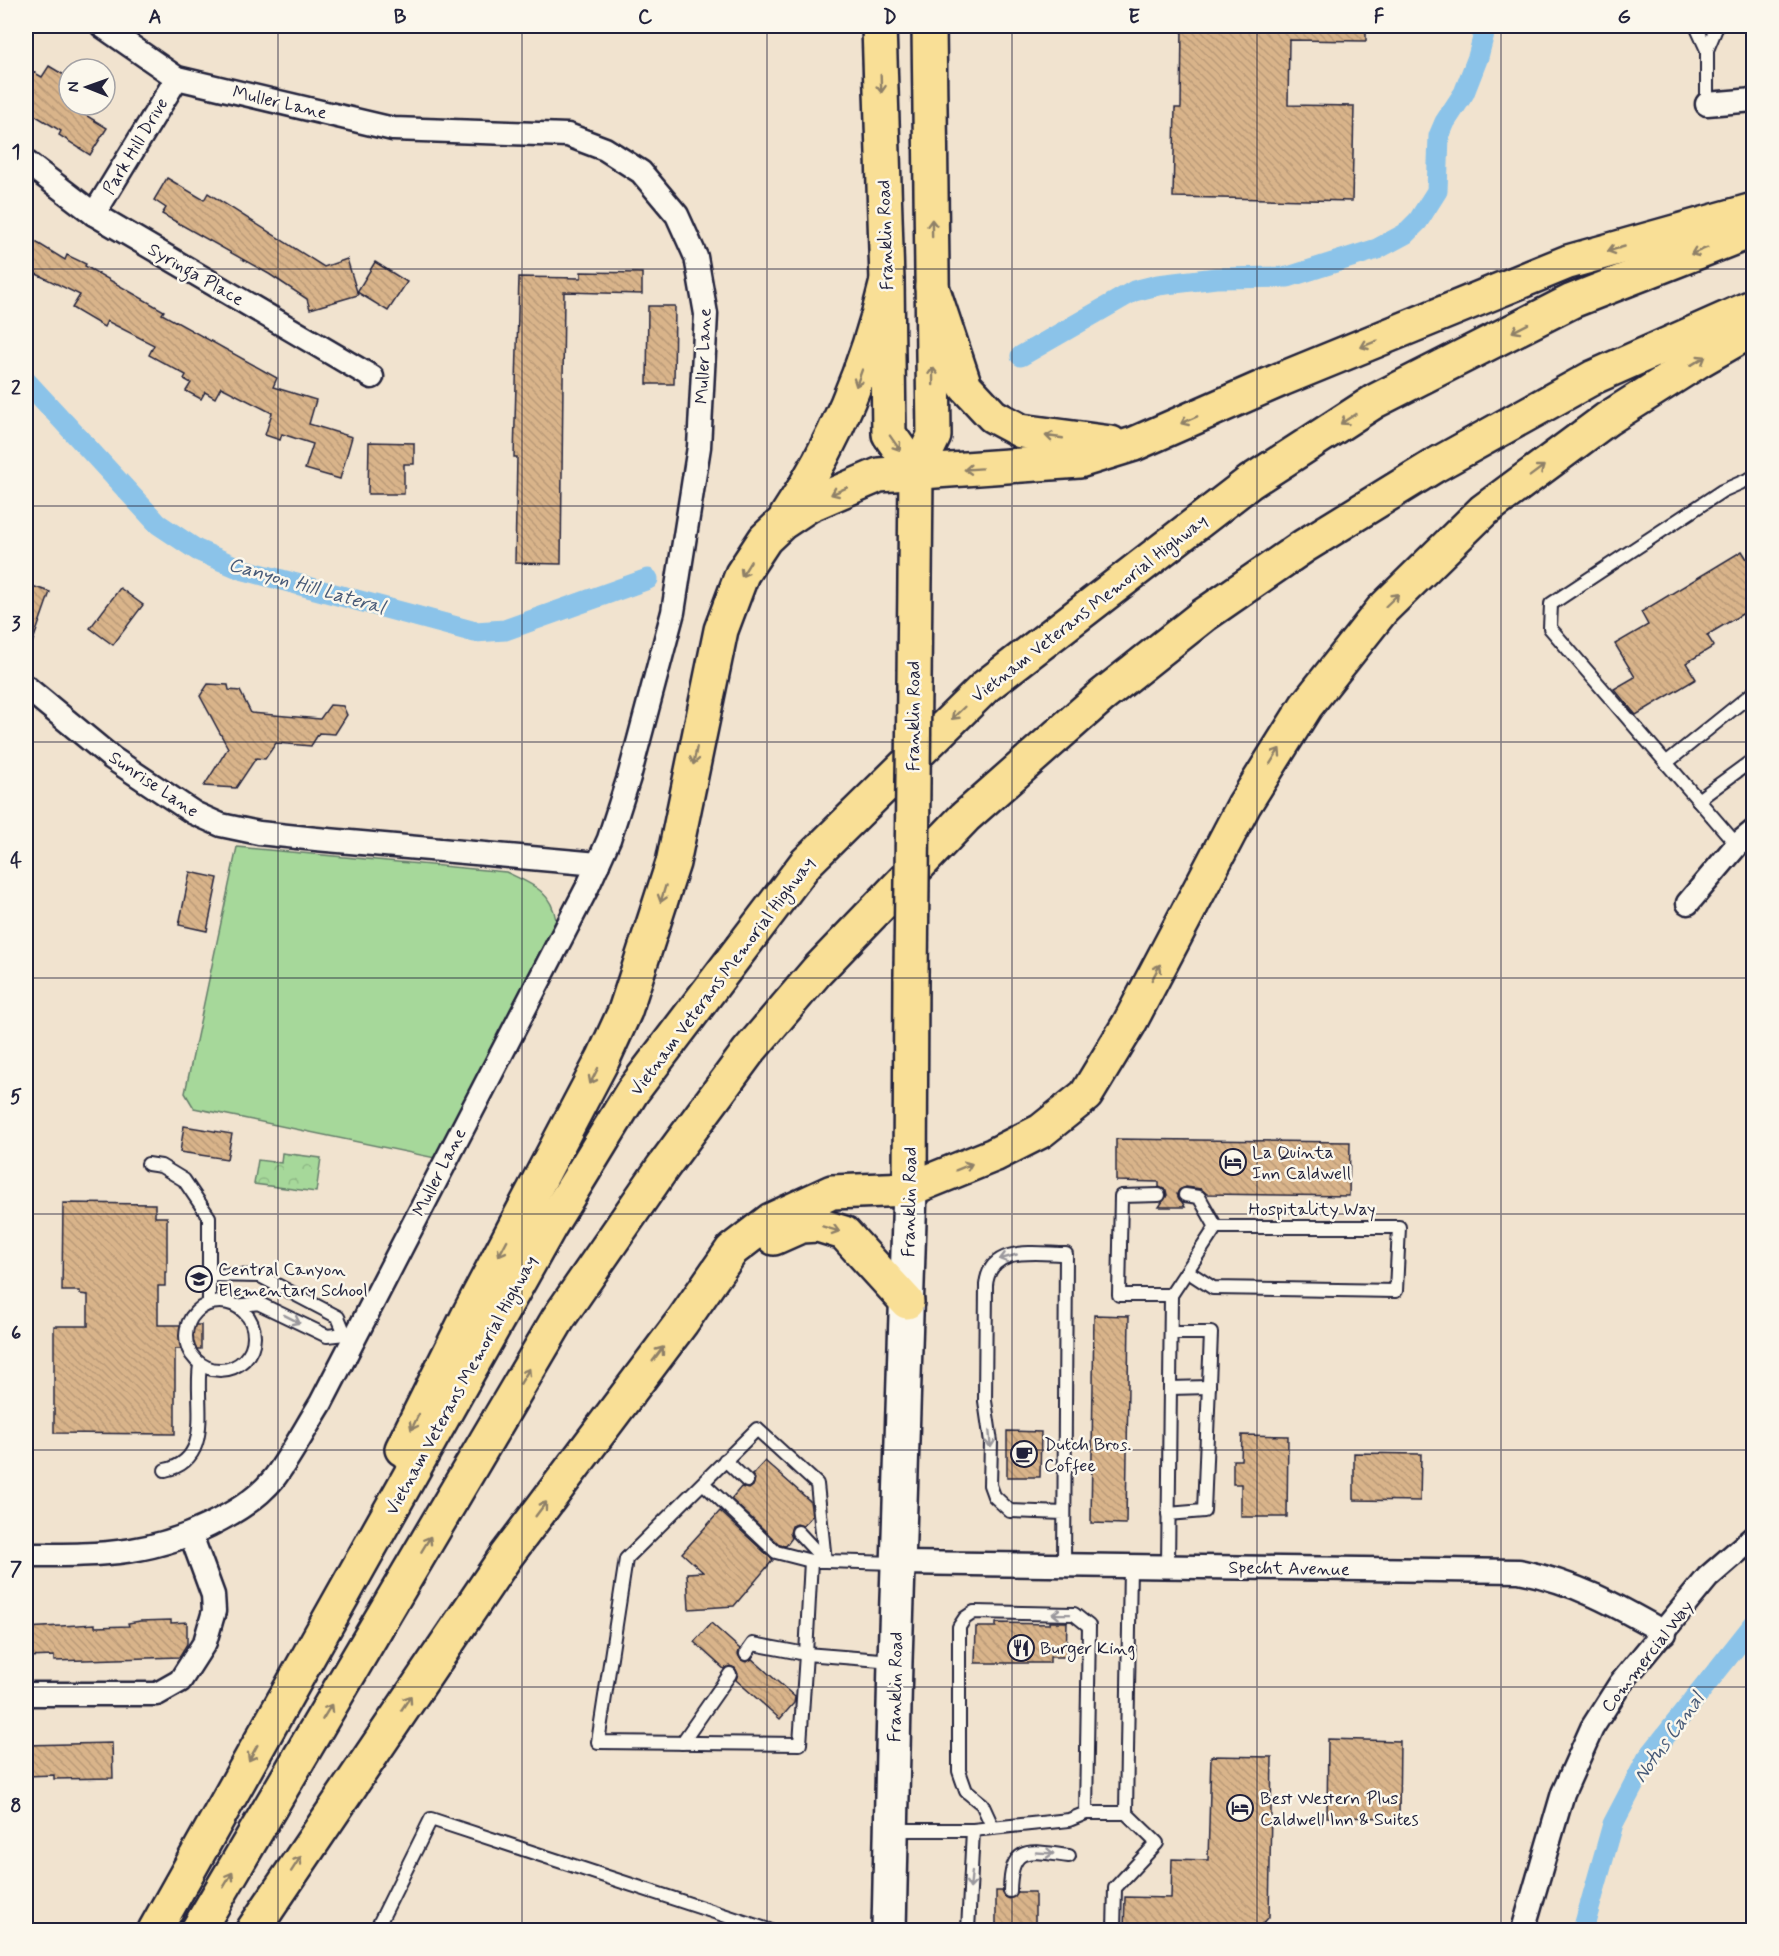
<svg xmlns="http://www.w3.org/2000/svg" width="1779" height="1956" font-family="Mynerve,sans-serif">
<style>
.green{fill:#a6d89a;stroke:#647d6a;stroke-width:1.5}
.park{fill:url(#park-crowns);stroke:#647d6a;stroke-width:1.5}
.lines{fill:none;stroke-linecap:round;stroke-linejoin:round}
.canal{stroke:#8bc3e9;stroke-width:21}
.building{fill:url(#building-back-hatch);stroke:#22223b;stroke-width:1.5}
.lane-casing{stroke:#22223b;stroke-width:16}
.street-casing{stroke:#22223b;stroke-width:27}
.secondary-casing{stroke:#22223b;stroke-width:38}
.primary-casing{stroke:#22223b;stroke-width:38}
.highway-casing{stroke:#22223b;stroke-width:38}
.lane{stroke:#fbf7ec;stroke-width:12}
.street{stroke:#fbf7ec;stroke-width:22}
.secondary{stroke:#fbf7ec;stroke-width:33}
.primary{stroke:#f9df96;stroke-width:33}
.highway{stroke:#f9df96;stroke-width:33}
.primary-bridge-casing{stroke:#22223b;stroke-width:38;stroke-linecap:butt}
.primary-bridge{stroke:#f9df96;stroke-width:33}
.oneway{stroke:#8e8068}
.oneway2{stroke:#99979c}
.grid{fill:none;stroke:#22223b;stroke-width:1.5;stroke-opacity:0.55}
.labels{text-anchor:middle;stroke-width:5;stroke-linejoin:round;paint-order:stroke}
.street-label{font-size:18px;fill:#22223b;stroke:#fbf7ec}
.poi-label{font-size:18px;fill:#22223b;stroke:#fbf7ec;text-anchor:start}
.water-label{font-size:20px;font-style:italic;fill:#475a78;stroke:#fbf7ec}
.neatline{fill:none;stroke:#22223b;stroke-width:2}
.grid-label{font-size:20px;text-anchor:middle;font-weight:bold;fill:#22223b}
</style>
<defs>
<pattern id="park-crowns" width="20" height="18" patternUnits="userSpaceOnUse" patternTransform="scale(1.5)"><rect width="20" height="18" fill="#a6d89a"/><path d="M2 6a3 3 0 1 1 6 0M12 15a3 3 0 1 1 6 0" fill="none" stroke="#8fb986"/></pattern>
<pattern id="building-back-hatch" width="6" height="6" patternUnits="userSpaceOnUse" patternTransform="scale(1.5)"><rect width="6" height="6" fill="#d9b48a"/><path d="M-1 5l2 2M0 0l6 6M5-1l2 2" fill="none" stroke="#ba9a78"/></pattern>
</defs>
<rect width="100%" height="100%" fill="#f1e3cf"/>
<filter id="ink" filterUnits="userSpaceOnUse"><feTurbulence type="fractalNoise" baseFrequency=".0167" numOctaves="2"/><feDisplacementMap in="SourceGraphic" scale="12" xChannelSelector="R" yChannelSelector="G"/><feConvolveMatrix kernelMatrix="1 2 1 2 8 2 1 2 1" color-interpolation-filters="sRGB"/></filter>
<g filter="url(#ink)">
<path class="green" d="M237,847L506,872C531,884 551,890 556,920L435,1158L194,1108L185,1093Z"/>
<path class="park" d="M282,1153L321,1158L316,1192L254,1184L258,1160L281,1163Z"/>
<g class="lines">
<g class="canal">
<path d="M1021,356L1134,291L1158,285L1216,278L1288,277L1377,249L1405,234L1418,221L1437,191L1439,136L1445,122L1464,93L1478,57L1486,26"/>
<path d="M26,381L158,524L197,550L241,569L475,632L505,630L648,579"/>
<path d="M1583,1930L1613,1824L1647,1759L1754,1624"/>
</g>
</g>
<g class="building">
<path d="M1182,26H1366V41L1289,40L1288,105L1354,106L1352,201L1173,197L1175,108H1181Z"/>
<path d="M49,66L69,78V105L107,128L90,155L59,135L61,131L26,110V68L42,77Z"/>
<path d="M167,178L204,200L208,193L324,267L347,259L358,295L310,309L307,299L269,274L162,214L166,208L154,200Z"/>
<path d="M26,236L65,260L67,255L86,264L85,266L164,311L162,314L277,378L273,387L316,400L309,424L352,437L340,479L305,469L313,444L282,434L280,440L265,435L272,413L221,387L215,398L205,392L201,399L186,391L191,383L184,379L186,375L149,355L154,345L107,321L104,327L72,308L80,295L26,269Z"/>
<path d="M375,262L407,282L388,311L357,292Z"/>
<path d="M581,272L642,273V294L564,292L561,564L515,563L517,457H514L519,277L581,278Z"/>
<path d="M648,306H675L674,384H647Z"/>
<path d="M369,442L414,443V464H404V494H368Z"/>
<path d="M1742,551L1754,570V607L1707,635L1714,646L1686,663L1696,679L1636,715L1614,689L1635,677L1615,644L1648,625L1641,612Z"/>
<path d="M26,584L50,592L28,655H26Z"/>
<path d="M120,588L143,605L113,645L90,628Z"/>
<path d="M208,684L228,685L229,690L240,691L251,713L320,719L330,705L343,706L347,715L335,734L319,733L311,746L276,743L265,759L256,758L236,788L204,786L228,748L200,696Z"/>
<path d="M190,872L218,878L207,931L179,925Z"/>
<path d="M184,1126L232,1134L227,1159L180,1152Z"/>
<path d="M1116,1139L1350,1142L1349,1196L1207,1194L1201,1189L1186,1187L1179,1190L1177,1194L1185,1207H1159L1167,1195L1166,1190L1159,1187V1182L1116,1181Z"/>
<path d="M63,1203L155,1204V1217H167V1272H165V1286H158V1325H201V1349H175V1434L54,1433V1326H88V1295L80,1294V1291H62Z"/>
<path d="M1094,1315L1129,1316L1126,1524L1091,1523Z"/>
<path d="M1007,1431L1041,1432L1040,1477H1007Z"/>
<path d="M1242,1435L1288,1436L1287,1517H1241V1484H1233V1460H1241Z"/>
<path d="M1354,1453L1421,1454L1420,1501L1354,1500Z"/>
<path d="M765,1461L810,1501L812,1516L803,1526L797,1524L792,1526L790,1533L792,1538L786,1546L780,1545L731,1499L741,1487L749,1489L753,1486L755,1479L752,1475Z"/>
<path d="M720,1511L773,1560L734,1606L689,1609L687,1573L703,1572L682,1553Z"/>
<path d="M171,1620V1623L187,1622V1644L179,1657L54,1661V1656L26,1657V1628L95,1624V1627L129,1626L128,1623L140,1621Z"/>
<path d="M1050,1622H1067L1066,1657H1050V1663H975L976,1627H996V1623L1050,1624Z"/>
<path d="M711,1623L740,1649L738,1654L741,1660L746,1662L752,1659L795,1697L794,1703L780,1719L736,1680L738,1674L735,1668L730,1666L724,1669L694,1642Z"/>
<path d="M1328,1739L1400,1741L1399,1818L1327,1817Z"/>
<path d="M112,1743L113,1778L54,1779V1775L26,1776V1745Z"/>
<path d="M1211,1756L1272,1757L1269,1917L1257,1930H1124L1125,1897L1171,1898L1172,1859L1208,1860Z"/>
<path d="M996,1891H1002L1005,1897L1010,1899L1018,1892H1035V1930H996Z"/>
</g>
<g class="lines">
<defs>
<g id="lane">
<path d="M1696,26L1707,50"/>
<path d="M1707,104V50L1717,26"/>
<path d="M1666,763L1754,692"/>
<path d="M1698,800L1754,759"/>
<path d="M1737,845L1550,628L1551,604L1722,491L1754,477"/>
<path d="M148,1164L161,1166L184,1180L209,1217V1303"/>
<path d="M1159,1195L1121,1196L1119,1295H1171"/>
<path d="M1185,1195L1199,1197L1216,1227"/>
<path d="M208,1275L260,1276L338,1317L345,1334L327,1336L258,1303L237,1306"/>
<circle cx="220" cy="1336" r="34"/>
<path d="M1170,1388L1209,1387"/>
<path d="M725,1460L747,1481"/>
<path d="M165,1470C215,1460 194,1401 200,1365"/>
<path d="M703,1483L776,1552L811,1561"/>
<path d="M1064,1513L1010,1511L994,1496L990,1485L991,1442L985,1401L986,1285C990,1244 1036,1254 1066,1254L1064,1565"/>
<path d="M1168,1514L1204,1511L1211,1333H1171"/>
<path d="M798,1532L825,1561"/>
<path d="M1168,1566L1171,1295L1216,1227H1399L1396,1291L1213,1288L1187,1271"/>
<path d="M746,1654L753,1644L806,1654L811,1561H825"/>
<path d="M893,1661L806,1654L800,1744L598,1742L626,1559L757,1429L817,1484L825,1561L896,1563"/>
<path d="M682,1743L730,1674"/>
<path d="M993,1828L982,1804L966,1791L959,1771V1627L965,1618L974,1612L1074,1614L1089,1626L1086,1813"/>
<path d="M892,1830H973L1069,1820L1086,1813H1126L1130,1566"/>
<path d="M1010,1891C1011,1843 1029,1851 1069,1856"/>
<path d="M376,1930L431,1819L769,1930"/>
<path d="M968,1930L973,1830"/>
<path d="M1114,1930L1115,1888L1157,1843L1126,1813"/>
</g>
<g id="street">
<path d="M1707,104L1754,100"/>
<path d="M26,162L94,214L372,377"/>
<path d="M94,214L177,78"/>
<path d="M26,687L112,758L194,813L221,825L259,833L316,839L598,864"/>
<path d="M1688,903L1737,845L1754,831"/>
<path d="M26,1555C100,1555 154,1556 221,1519C240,1509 261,1495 275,1477C292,1454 306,1427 321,1403L587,888L609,839L629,777L673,612L699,447L706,314L696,257L677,215L641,172L605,149L568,135L393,129L177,78L102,26"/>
<path d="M899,1563L1519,1571C1577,1583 1614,1604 1665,1633"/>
<path d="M26,1694H157L180,1681L205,1642L214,1611L213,1595L191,1535"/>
<path d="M1523,1930L1563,1793L1592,1728L1620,1684L1708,1577L1754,1537"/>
</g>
<path id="secondary" d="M889,1930L895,1661L910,1189"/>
<g id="primary">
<path d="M879,26L887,281L889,434L916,473"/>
<path d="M914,684L916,473L934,436L929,26"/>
<path d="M910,1189L911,976"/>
</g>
<g id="highway">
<path d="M932,287L965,386L993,416L1021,431L1111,443"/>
<path d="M787,515C836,442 867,366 887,281"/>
<path d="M774,1238L801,1226L818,1225L844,1233L907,1302"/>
<path d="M402,1449L470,1312L603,1059L625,1011L673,863L721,630L742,574L765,539L782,523L809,505L879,475L1079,461L1134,444L1282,379L1568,262L1750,211"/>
<path d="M155,1930L550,1226L632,1092L806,863L986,686L1250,482L1375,401L1572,301L1754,230"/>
<path d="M198,1930L558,1319L663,1167L748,1052L817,971L965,817L1102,696L1204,615L1304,546L1434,466L1594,377L1754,306"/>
<path d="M253,1930L506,1556L682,1322L732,1250L771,1220L832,1192L910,1189L994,1155L1041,1131L1086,1095L1129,1024L1244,805L1306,706L1382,610L1483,511L1607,419L1700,360L1754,329"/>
</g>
</defs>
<use href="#lane" class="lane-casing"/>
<use href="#street" class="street-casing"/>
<use href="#secondary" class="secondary-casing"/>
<use href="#primary" class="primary-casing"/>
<use href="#highway" class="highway-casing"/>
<use href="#lane" class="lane"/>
<use href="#street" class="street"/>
<use href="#secondary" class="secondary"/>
<use href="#primary" class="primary"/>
<use href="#highway" class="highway"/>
<defs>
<path id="primary-bridge" d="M911,976L914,684"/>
</defs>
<use href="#primary-bridge" class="primary-bridge-casing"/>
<use href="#primary-bridge" class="primary-bridge"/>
</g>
<defs><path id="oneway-shaft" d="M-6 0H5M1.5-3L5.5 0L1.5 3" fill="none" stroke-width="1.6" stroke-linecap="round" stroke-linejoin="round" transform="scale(1.5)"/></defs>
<g class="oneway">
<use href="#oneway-shaft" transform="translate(881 84) rotate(88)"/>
<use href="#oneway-shaft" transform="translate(932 228) rotate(-91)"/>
<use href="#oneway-shaft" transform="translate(1616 249) rotate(164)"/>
<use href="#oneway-shaft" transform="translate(1699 251) rotate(158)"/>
<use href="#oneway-shaft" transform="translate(1520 328) rotate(153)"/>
<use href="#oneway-shaft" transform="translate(1369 344) rotate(158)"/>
<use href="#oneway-shaft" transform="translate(1698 361) rotate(-31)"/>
<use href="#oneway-shaft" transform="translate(933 376) rotate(-91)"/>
<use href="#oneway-shaft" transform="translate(859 378) rotate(110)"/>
<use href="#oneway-shaft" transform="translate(1348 419) rotate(147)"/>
<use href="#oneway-shaft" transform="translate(1189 420) rotate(156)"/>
<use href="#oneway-shaft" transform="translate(1054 437) rotate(-172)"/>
<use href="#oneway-shaft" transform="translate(895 443) rotate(55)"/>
<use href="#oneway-shaft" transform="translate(973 469) rotate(176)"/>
<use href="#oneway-shaft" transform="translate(1537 471) rotate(-37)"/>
<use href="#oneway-shaft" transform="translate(839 491) rotate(156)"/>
<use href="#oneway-shaft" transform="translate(746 569) rotate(121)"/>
<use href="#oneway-shaft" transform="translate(1392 600) rotate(-44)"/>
<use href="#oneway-shaft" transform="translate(958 713) rotate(136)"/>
<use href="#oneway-shaft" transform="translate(695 756) rotate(101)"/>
<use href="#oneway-shaft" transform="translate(1275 756) rotate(-58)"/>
<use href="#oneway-shaft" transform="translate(663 894) rotate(107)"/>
<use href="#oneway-shaft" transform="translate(1156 972) rotate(-62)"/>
<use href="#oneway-shaft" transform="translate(594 1076) rotate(117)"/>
<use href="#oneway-shaft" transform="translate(964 1167) rotate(-22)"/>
<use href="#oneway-shaft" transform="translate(831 1229) rotate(17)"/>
<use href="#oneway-shaft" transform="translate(503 1248) rotate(118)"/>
<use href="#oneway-shaft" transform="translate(658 1354) rotate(-53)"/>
<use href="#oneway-shaft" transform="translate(525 1376) rotate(-59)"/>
<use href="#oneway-shaft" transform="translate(415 1422) rotate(116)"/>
<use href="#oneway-shaft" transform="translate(541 1509) rotate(-53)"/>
<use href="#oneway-shaft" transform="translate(426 1544) rotate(-59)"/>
<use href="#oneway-shaft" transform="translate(406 1703) rotate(-56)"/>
<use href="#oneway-shaft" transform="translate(327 1712) rotate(-59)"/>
<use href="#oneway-shaft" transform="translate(253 1753) rotate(119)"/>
<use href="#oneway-shaft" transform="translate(296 1864) rotate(-57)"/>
<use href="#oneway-shaft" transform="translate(228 1880) rotate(-59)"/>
</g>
<g class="oneway2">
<use href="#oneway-shaft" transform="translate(1008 1257) rotate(164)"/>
<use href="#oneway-shaft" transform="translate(292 1319) rotate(27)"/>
<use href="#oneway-shaft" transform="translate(990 1439) rotate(85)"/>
<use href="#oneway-shaft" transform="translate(1061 1614) rotate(-179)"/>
<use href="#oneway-shaft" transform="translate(1045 1853) rotate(3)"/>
<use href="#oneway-shaft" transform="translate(971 1880) rotate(96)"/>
</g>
</g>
<path class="grid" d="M278,26V1930M522,26V1930M767,26V1930M1012,26V1930M1257,26V1930M1501,26V1930M26,269H1754M26,506H1754M26,742H1754M26,978H1754M26,1214H1754M26,1450H1754M26,1687H1754"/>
<defs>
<symbol id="hotel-ring" viewBox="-11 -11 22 22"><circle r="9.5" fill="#fbf7ec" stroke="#22223b" stroke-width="1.5"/><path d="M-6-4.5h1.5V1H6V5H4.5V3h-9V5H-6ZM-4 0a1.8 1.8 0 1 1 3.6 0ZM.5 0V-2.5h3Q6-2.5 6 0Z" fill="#22223b"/></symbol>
<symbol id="school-ring" viewBox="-11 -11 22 22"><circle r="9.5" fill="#fbf7ec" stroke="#22223b" stroke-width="1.5"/><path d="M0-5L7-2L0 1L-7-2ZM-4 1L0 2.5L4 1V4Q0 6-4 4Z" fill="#22223b"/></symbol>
<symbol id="cafe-ring" viewBox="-11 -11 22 22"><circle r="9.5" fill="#fbf7ec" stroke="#22223b" stroke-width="1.5"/><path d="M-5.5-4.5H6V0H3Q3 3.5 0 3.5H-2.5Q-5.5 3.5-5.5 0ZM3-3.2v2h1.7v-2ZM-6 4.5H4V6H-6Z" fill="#22223b"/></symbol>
<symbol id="restaurant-ring" viewBox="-11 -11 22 22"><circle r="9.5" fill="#fbf7ec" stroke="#22223b" stroke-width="1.5"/><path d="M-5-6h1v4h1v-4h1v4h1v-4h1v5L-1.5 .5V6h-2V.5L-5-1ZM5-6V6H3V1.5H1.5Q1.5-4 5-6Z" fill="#22223b"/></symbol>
</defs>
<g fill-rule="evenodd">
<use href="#hotel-ring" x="1218" y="1147" width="30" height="30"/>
<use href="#school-ring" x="184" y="1264" width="30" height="30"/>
<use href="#cafe-ring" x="1009" y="1439" width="30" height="30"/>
<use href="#restaurant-ring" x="1006" y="1633" width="30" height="30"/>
<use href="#hotel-ring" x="1225" y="1793" width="30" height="30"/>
</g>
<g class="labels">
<g class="street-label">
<text transform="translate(280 102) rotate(13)" y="6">Muller Lane</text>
<text transform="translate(135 146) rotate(-59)" y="6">Park Hill Drive</text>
<text transform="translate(885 235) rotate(-92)" y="6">Franklin Road</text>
<text transform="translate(196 274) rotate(30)" y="6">Syringa Place</text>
<text transform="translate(703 356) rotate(-88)" y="6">Muller Lane</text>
<text transform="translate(1089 608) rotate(-38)" y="6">Vietnam Veterans Memorial Highway</text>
<text transform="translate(913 716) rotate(-90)" y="6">Franklin Road</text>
<text transform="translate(154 784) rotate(34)" y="6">Sunrise Lane</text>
<text transform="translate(722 976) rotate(-53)" y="6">Vietnam Veterans Memorial Highway</text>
<text transform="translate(439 1172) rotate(-63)" y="6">Muller Lane</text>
<text transform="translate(909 1202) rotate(-89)" y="6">Franklin Road</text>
<text x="1312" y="1215">Hospitality Way</text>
<text transform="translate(461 1385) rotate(-61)" y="6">Vietnam Veterans Memorial Highway</text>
<text transform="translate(1289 1568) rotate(1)" y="6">Specht Avenue</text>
<text transform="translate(1647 1656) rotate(-52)" y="6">Commercial Way</text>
<text transform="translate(895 1687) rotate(-89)" y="6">Franklin Road</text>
</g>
<g class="poi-label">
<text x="1252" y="1158">La Quinta<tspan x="1252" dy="21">Inn Caldwell</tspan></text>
<text x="218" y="1275">Central Canyon<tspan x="218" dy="21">Elementary School</tspan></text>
<text x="1044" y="1450">Dutch Bros.<tspan x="1044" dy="21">Coffee</tspan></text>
<text x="1040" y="1654">Burger King</text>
<text x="1260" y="1804">Best Western Plus<tspan x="1260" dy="21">Caldwell Inn &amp; Suites</tspan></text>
</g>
<g class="water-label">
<text transform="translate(307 585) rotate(16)" y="7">Canyon Hill Lateral</text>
<text transform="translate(1668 1737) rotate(-54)" y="7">Notus Canal</text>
</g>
</g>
<rect width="1779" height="1956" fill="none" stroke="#fbf7ec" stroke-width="66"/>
<g transform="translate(87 87) rotate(271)"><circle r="28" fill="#fbf7ec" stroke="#a4a2a5" stroke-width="1.5"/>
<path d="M0-4.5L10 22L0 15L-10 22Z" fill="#22223b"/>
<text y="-9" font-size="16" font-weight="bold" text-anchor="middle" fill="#22223b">N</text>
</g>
<rect x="33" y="33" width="1713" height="1890" class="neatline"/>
<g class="grid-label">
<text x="155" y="23">A</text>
<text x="400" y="23">B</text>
<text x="645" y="23">C</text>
<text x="890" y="23">D</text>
<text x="1134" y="23">E</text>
<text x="1379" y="23">F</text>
<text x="1624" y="23">G</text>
<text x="16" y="158">1</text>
<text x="16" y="394">2</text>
<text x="16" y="630">3</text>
<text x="16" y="867">4</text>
<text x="16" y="1103">5</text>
<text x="16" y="1339">6</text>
<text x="16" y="1575">7</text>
<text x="16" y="1812">8</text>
</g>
</svg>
